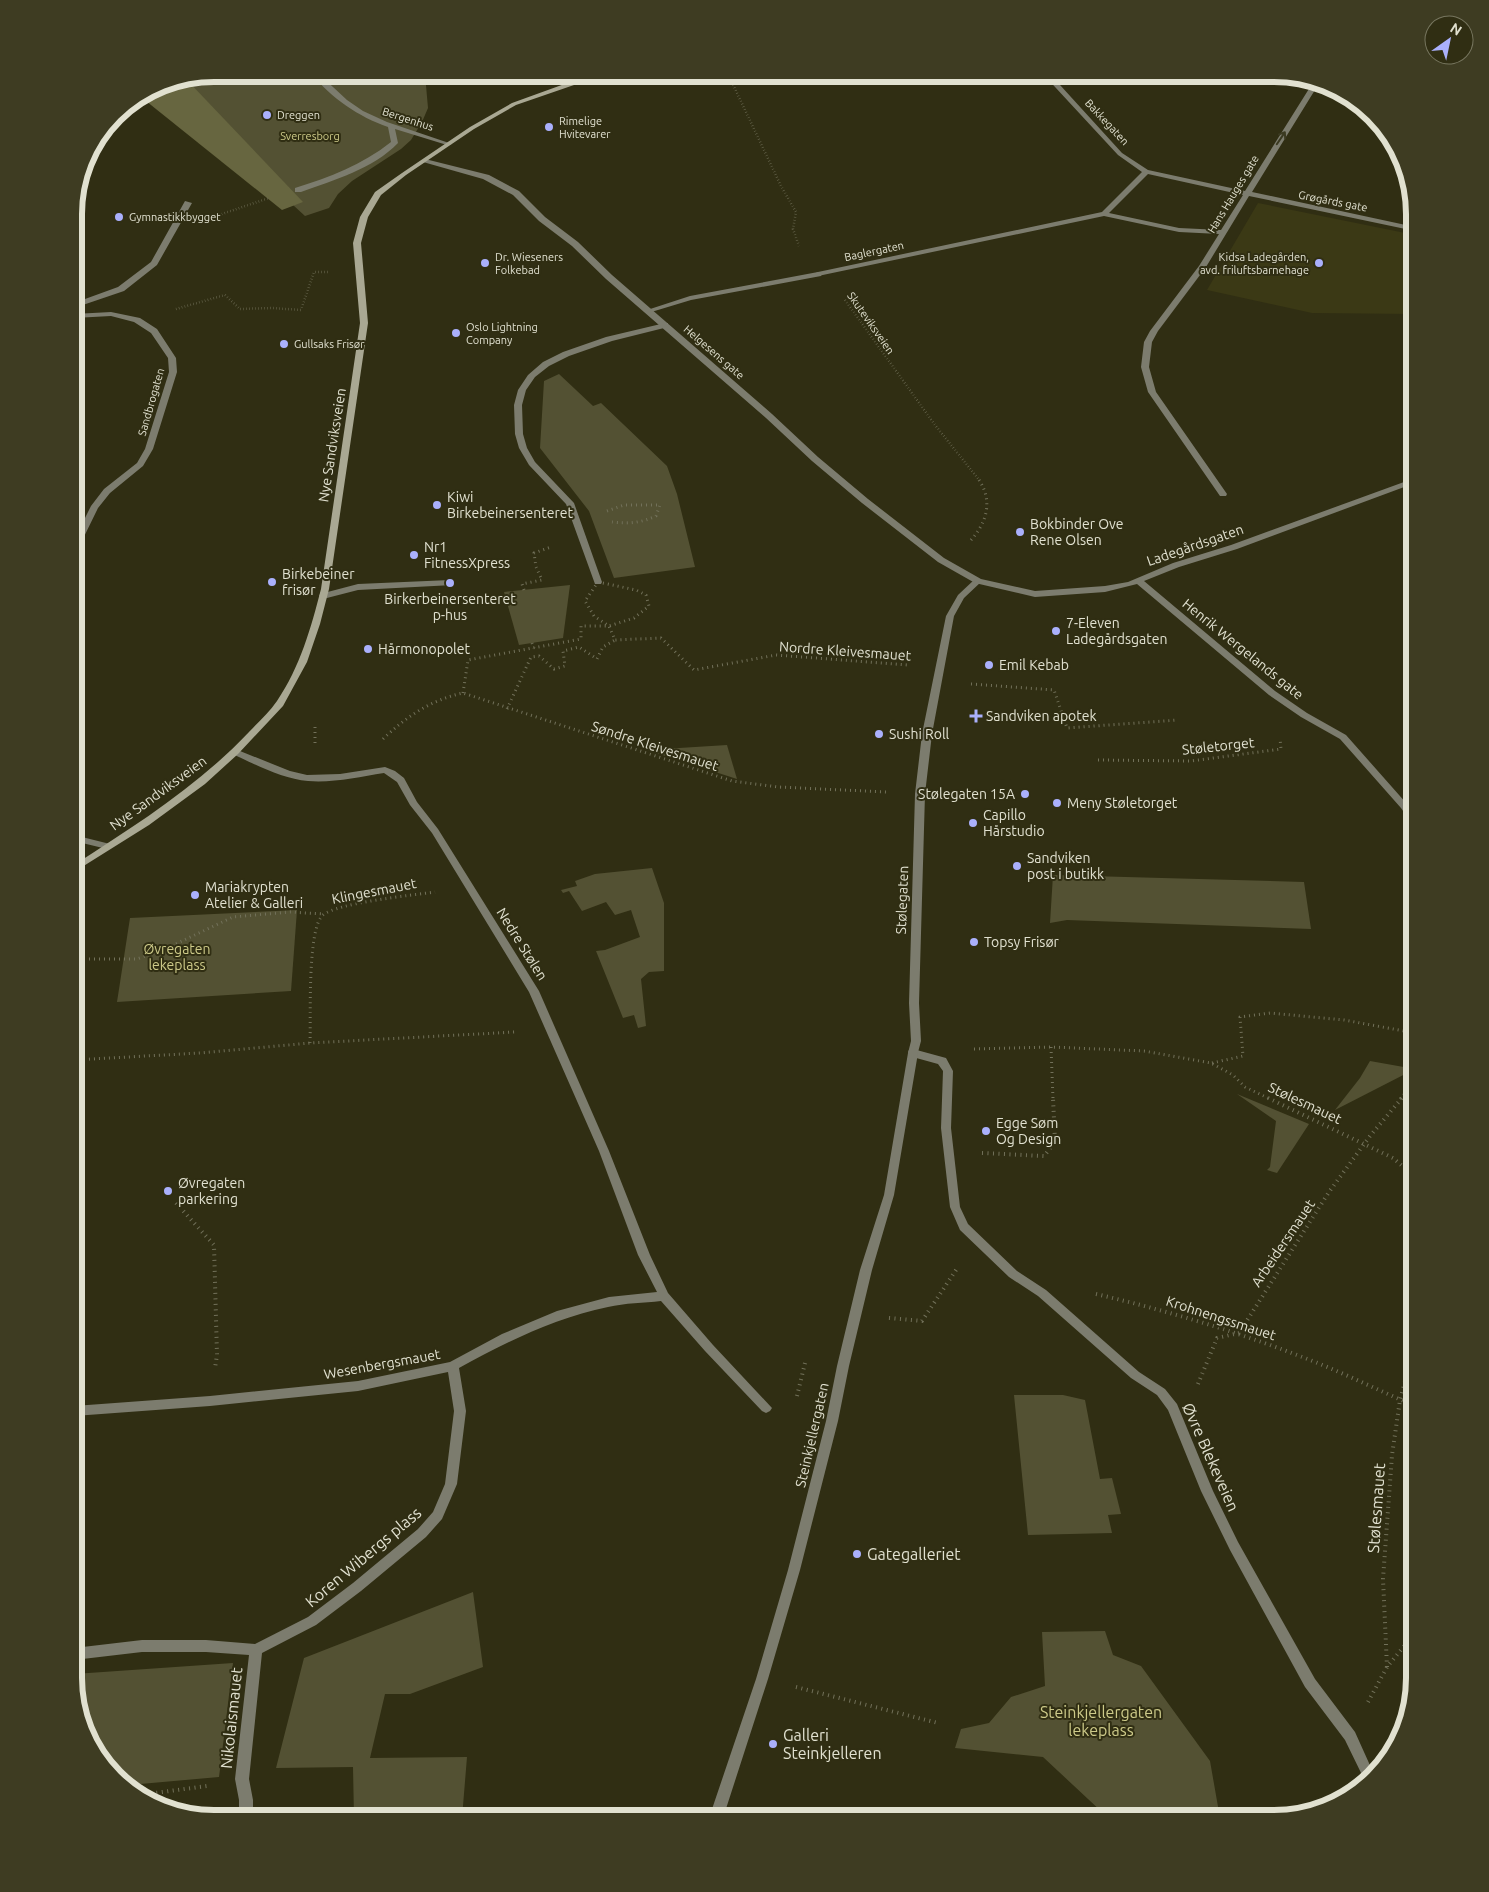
<svg xmlns="http://www.w3.org/2000/svg" width="1489" height="1892" font-family="Ubuntu,sans-serif">
<style>
.built{fill:#3b3915}
.green{fill:#535133}
.forest{fill:#676640}
.lines{fill:none;stroke-linecap:round;stroke-linejoin:round}
.path-far2{stroke:#72715a;stroke-width:2.5;stroke-dasharray:0.5 2.5;stroke-linecap:butt}
.path-far1{stroke:#72715a;stroke-width:3;stroke-dasharray:1 4;stroke-linecap:butt}
.path{stroke:#72715a;stroke-width:4;stroke-dasharray:1 4.5;stroke-linecap:butt}
.service{fill:#7c7c6e;fill-rule:evenodd}
.pedestrian{fill:#7c7c6e;fill-rule:evenodd}
.minor{fill:#7c7c6e;fill-rule:evenodd}
.tertiary{fill:#7c7c6e;fill-rule:evenodd}
.secondary{fill:#a9a893;fill-rule:evenodd}
.oneway{stroke:#3b3a21}
.poi-dot{fill:#aab0fc;stroke:#302e13;stroke-width:2}
.labels{text-anchor:middle;stroke-width:4;stroke-linejoin:round;paint-order:stroke}
.far-poi-label{font-size:11px;fill:#e1e1d0;stroke:#302e13;text-anchor:start}
.far-street-label{font-size:11px;fill:#e1e1d0;stroke:#302e13}
.far-park-label{font-size:11px;fill:#cdca89;stroke:#302e13}
.street-label{font-size:14px;fill:#e1e1d0;stroke:#302e13}
.poi-label{font-size:14px;fill:#e1e1d0;stroke:#302e13;text-anchor:start}
.park-label{font-size:14px;fill:#cdca89;stroke:#302e13}
.near-street-label{font-size:16px;fill:#e1e1d0;stroke:#302e13}
.near-poi-label{font-size:16px;fill:#e1e1d0;stroke:#302e13;text-anchor:start}
.near-park-label{font-size:16px;fill:#cdca89;stroke:#302e13}
.rim{fill:none;stroke:#e1e1d0;stroke-width:6}
</style>
<rect width="100%" height="100%" fill="#302e13"/>
<path class="built" d="M1258,203L1415,235V310L1413,314L1312,313L1207,290Z"/>
<g class="green">
<path d="M215,74H425L428,108L422,122L411,140L401,149L352,181L338,194L329,208L305,216L161,84Z"/>
<path d="M559,374L593,406L601,403L667,466L677,494L695,567L614,578L589,511L540,448L544,381Z"/>
<path d="M570,585L563,638L519,645L504,592Z"/>
<path d="M727,745L737,779L647,750Z"/>
<path d="M652,868L664,903V971L649,972L641,979L646,1026L638,1028L634,1015L623,1018L596,951L605,950L640,937L631,910L615,915L606,902L582,911L569,891L563,893L561,890L577,886L575,881L595,874Z"/>
<path d="M1053,875L1304,882L1311,929L1067,920L1050,923Z"/>
<path d="M297,910L291,991L117,1002L130,918Z"/>
<path d="M1370,1061L1415,1069L1335,1110L1360,1078Z"/>
<path d="M1237,1094L1309,1124L1277,1173L1267,1170L1270,1167L1276,1121Z"/>
<path d="M1014,1395H1063L1085,1400L1100,1479L1112,1478L1121,1514L1108,1515L1112,1533L1028,1535Z"/>
<path d="M473,1592L483,1667L410,1694H385L370,1758L467,1757L462,1818H354L353,1767L276,1768L304,1658Z"/>
<path d="M1105,1631L1113,1655L1141,1666L1210,1761L1220,1818H1133L1103,1813L1043,1757L955,1748L961,1729L989,1723L1011,1697L1045,1686L1042,1632Z"/>
<path d="M233,1663L219,1777L129,1785L97,1755L74,1674Z"/>
</g>
<path class="forest" d="M186,79L303,202L282,210L141,97L161,84Z"/>
<g class="lines">
<g class="path-far2">
<path d="M728,74L781,186L796,212L793,229L799,246"/>
<path d="M216,216L269,198"/>
<path d="M845,300L935,425L980,481"/>
<path d="M176,309L225,295L240,309L273,308L301,310L314,272H328"/>
</g>
<g class="path-far1">
<path d="M607,511L624,505H660L656,516C641,523 628,524 612,522"/>
<path d="M971,540C987,522 993,501 979,480"/>
<path d="M598,582L636,590L646,595L649,606L634,618L609,626L594,616L585,601Z"/>
<path d="M524,590L522,584L542,580L536,567L534,553L551,547"/>
<path d="M532,643L534,648"/>
<path d="M971,684L1054,690L1067,728L1178,720"/>
<path d="M463,693L468,660L581,639V626H609L615,640L661,638L694,670L776,655L908,665"/>
<path d="M507,709L531,657L539,656L554,669L565,666L563,651L579,647L597,659L603,647L615,640"/>
<path d="M315,727V744L317,746"/>
<path d="M383,739C407,716 431,700 463,693L732,781L778,787L886,792"/>
<path d="M1098,760L1191,761L1281,749L1280,738"/>
<path d="M74,959H137L165,949L233,917L290,912L323,914"/>
<path d="M310,1043C311,1020 307,928 323,915C337,903 413,895 435,892"/>
<path d="M1051,1047L1053,1099"/>
<path d="M974,1049L1051,1047L1144,1051L1211,1063L1233,1075L1245,1087L1270,1099"/>
<path d="M74,1060L200,1053L310,1043L515,1032"/>
<path d="M1212,1063L1243,1056L1240,1017L1270,1013L1344,1020L1415,1033"/>
<path d="M1400,1099L1415,1083"/>
</g>
<g class="path">
<path d="M1268,1098L1393,1158L1415,1177"/>
<path d="M982,1153L1044,1156L1055,1142L1053,1098"/>
<path d="M176,1203L214,1245L217,1355L215,1368"/>
<path d="M1096,1294C1169,1311 1241,1333 1310,1360C1346,1374 1380,1391 1415,1406"/>
<path d="M889,1318L922,1321L958,1267"/>
<path d="M1198,1384L1217,1338L1239,1333L1329,1192L1370,1136L1402,1098"/>
<path d="M797,1396L805,1363"/>
<path d="M1387,1667L1383,1579L1392,1455L1400,1400L1410,1363L1415,1353"/>
<path d="M796,1687L938,1723"/>
<path d="M1368,1702L1387,1667L1415,1633"/>
<path d="M140,1795L207,1786"/>
</g>
<g class="service">
<path d="M312,74H319L347,100L363,111L387,122L452,144L447,145L395,129L398,143C373,169 334,180 301,192H295V188C330,177 362,165 391,142L388,127C359,117 331,98 312,74Z"/>
<path d="M185,201L192,203L157,265L124,291L74,308V303L118,287L151,262Z"/>
<path d="M818,272L822,274L821,276L691,300L648,313L644,311L690,296Z"/>
<path d="M450,580L454,583L453,585L358,590L323,599L319,596L320,594L358,584Z"/>
<path d="M913,1049L946,1058L953,1071L951,1128L960,1207L968,1224L1017,1271L1046,1290L1139,1372L1165,1389L1177,1404L1213,1491L1238,1542L1315,1679L1355,1732L1373,1772L1365,1781L1345,1740L1305,1687L1230,1550L1201,1491L1168,1410L1157,1395L1131,1378L1038,1296L1009,1277L960,1230L950,1207L941,1128L943,1071L938,1064L909,1056L908,1053L909,1050Z"/>
</g>
<g class="pedestrian">
<path d="M665,323H668V327L612,341L569,356L549,366L535,377L526,390L522,405L523,434L527,448L535,462L574,503L602,582L601,584H595L566,504L529,465L519,448L515,434L514,405L518,390L528,375L543,362L563,352L606,337Z"/>
<path d="M913,1049L917,1050L918,1053L894,1195L872,1270L849,1366L838,1421L800,1570L768,1679L723,1818H709L756,1679L788,1570L826,1421L837,1366L860,1270L884,1195L908,1053L909,1050Z"/>
</g>
<g class="minor">
<path d="M1043,74H1050L1122,153L1148,170L1245,191L1312,84L1318,85L1252,192L1415,227V231L1249,196L1206,267L1158,331L1152,342L1149,367L1156,392L1227,494L1226,496H1220L1148,392L1141,367L1144,342L1150,331L1199,266L1219,234L1179,232L1104,216L818,276L814,274L818,272L1102,212L1142,172L1118,155ZM1148,174L1243,195L1221,230L1179,228L1109,213Z"/>
<path d="M111,312L140,318L157,329L176,358L177,372L153,449L143,466L110,493L98,508L78,549L74,552V540L91,506L104,489L137,463L145,449L169,372L168,358L151,333L134,322L111,316L74,318V314Z"/>
<path d="M978,578L982,581L964,598L954,616L932,734L925,794L919,1003L921,1041L917,1056H909L908,1053L911,1041L909,1003L915,794L922,734L946,616L958,595L975,579Z"/>
<path d="M235,749L290,771L307,775L340,774L385,767L395,771L404,778L417,802L438,829L539,991L609,1151L650,1255L668,1293L713,1345L772,1408L770,1411L766,1413L762,1411L705,1351L661,1301C644,1303 625,1303 608,1307C554,1318 507,1342 459,1368L466,1411L457,1484L442,1519L426,1537L361,1591L316,1625L262,1653L249,1779L253,1800V1818H239V1800L235,1779L249,1655L206,1652H142L74,1660V1648L142,1640H206L255,1644L308,1617L353,1583L418,1529L433,1512L445,1484L454,1411L448,1372L358,1391L210,1406L74,1416V1406L210,1396L358,1381L450,1362L502,1334L557,1311L609,1297L657,1292L638,1255L599,1151L529,992L432,833L410,805L397,782L384,773C359,777 333,783 308,781C282,779 255,764 232,754L230,752L232,750Z"/>
</g>
<g class="tertiary">
<path d="M425,159L489,175L519,191L545,217L578,242L612,275L772,414L818,457L868,499L944,558L981,579L1035,591L1105,586L1128,582L1173,563L1231,545L1415,478V483L1237,549L1179,567L1144,581L1275,691L1307,713L1346,735L1407,804L1415,815V825L1412,824L1401,808L1340,739L1301,717L1269,695L1137,584L1105,592L1035,597L975,583L938,562L862,503L812,461L766,418L606,279L572,246L539,221L513,195L483,179L423,162V160Z"/>
<path d="M74,835L110,844L112,846L107,849L74,841Z"/>
</g>
<path class="secondary" d="M609,74H622L574,85L516,105L474,129L406,175L381,195L368,217L361,243L368,323L329,589L320,624L307,662L283,706L238,754L205,784L149,825L74,872V865C136,825 198,786 249,732C258,722 269,713 277,701C300,667 311,628 321,589L360,323L353,243L360,217L375,192L402,173L470,127L512,103L570,82Z"/>
</g>
<defs><path id="oneway-shaft" d="M-6 0H5M1.5-3L5.5 0L1.5 3" fill="none" stroke-width="1.6" stroke-linecap="round" stroke-linejoin="round" transform="scale(1.25)"/></defs>
<use class="oneway" href="#oneway-shaft" transform="translate(1281 138) rotate(-56)"/>
<g class="poi-dot">
<circle cx="267" cy="115" r="5"/>
<circle cx="549" cy="127" r="5"/>
<circle cx="119" cy="217" r="5"/>
<circle cx="485" cy="263" r="5"/>
<circle cx="1319" cy="263" r="5"/>
<circle cx="456" cy="333" r="5"/>
<circle cx="284" cy="344" r="5"/>
<circle cx="437" cy="505" r="5"/>
<circle cx="1020" cy="532" r="5"/>
<circle cx="414" cy="555" r="5"/>
<circle cx="272" cy="582" r="5"/>
<circle cx="450" cy="583" r="5"/>
<circle cx="1056" cy="631" r="5"/>
<circle cx="368" cy="649" r="5"/>
<circle cx="989" cy="665" r="5"/>
<path d="M973.5 708.5h5v5h5v5h-5v5h-5v-5h-5v-5h5z"/>
<circle cx="879" cy="734" r="5"/>
<circle cx="1025" cy="794" r="5"/>
<circle cx="1057" cy="803" r="5"/>
<circle cx="973" cy="823" r="5"/>
<circle cx="1017" cy="866" r="5"/>
<circle cx="195" cy="895" r="5"/>
<circle cx="974" cy="942" r="5"/>
<circle cx="986" cy="1131" r="5"/>
<circle cx="168" cy="1191" r="5"/>
<circle cx="857" cy="1554" r="5"/>
<circle cx="773" cy="1744" r="5"/>
</g>
<g class="labels">
<g class="far-poi-label">
<text x="277" y="119">Dreggen</text>
<text x="559" y="125">Rimelige<tspan x="559" dy="13">Hvitevarer</tspan></text>
<text x="129" y="221">Gymnastikkbygget</text>
<text x="495" y="261">Dr. Wieseners<tspan x="495" dy="13">Folkebad</tspan></text>
<text x="1309" y="261" text-anchor="end">Kidsa Ladegården,<tspan x="1309" dy="13">avd. friluftsbarnehage</tspan></text>
<text x="466" y="331">Oslo Lightning<tspan x="466" dy="13">Company</tspan></text>
<text x="294" y="348">Gullsaks Frisør</text>
</g>
<g class="far-street-label">
<text transform="translate(408 119) rotate(18)" y="4">Bergenhus</text>
<text transform="translate(1107 122) rotate(47)" y="4">Bakkegaten</text>
<text transform="translate(1233 194) rotate(-59)" y="4">Hans Hauges gate</text>
<text transform="translate(1333 201) rotate(11)" y="4">Grøgårds gate</text>
<text transform="translate(874 251) rotate(-12)" y="4">Baglergaten</text>
<text transform="translate(871 323) rotate(55)" y="4">Skuteviksveien</text>
<text transform="translate(714 352) rotate(41)" y="4">Helgesens gate</text>
<text transform="translate(151 402) rotate(-74)" y="4">Sandbrogaten</text>
</g>
<g class="far-park-label">
<text x="310" y="140">Sverresborg</text>
</g>
<g class="street-label">
<text transform="translate(332 445) rotate(-81)" y="5">Nye Sandviksveien</text>
<text transform="translate(1195 545) rotate(-19)" y="5">Ladegårdsgaten</text>
<text transform="translate(1243 649) rotate(39)" y="5">Henrik Wergelands gate</text>
<text transform="translate(845 651) rotate(4)" y="5">Nordre Kleivesmauet</text>
<text transform="translate(655 746) rotate(18)" y="5">Søndre Kleivesmauet</text>
<text transform="translate(1218 746) rotate(-6)" y="5">Støletorget</text>
<text transform="translate(158 793) rotate(-36)" y="5">Nye Sandviksveien</text>
<text transform="translate(374 891) rotate(-11)" y="5">Klingesmauet</text>
<text transform="translate(902 900) rotate(-88)" y="5">Stølegaten</text>
<text transform="translate(522 944) rotate(58)" y="5">Nedre Stølen</text>
<text transform="translate(1305 1103) rotate(25)" y="5">Stølesmauet</text>
<text transform="translate(1283 1243) rotate(-56)" y="5">Arbeidersmauet</text>
<text transform="translate(1221 1318) rotate(18)" y="5">Krohnengssmauet</text>
<text transform="translate(382 1364) rotate(-10)" y="5">Wesenbergsmauet</text>
<text transform="translate(812 1435) rotate(-77)" y="5">Steinkjellergaten</text>
</g>
<g class="poi-label">
<text x="447" y="502">Kiwi<tspan x="447" dy="16">Birkebeinersenteret</tspan></text>
<text x="1030" y="529">Bokbinder Ove<tspan x="1030" dy="16">Rene Olsen</tspan></text>
<text x="424" y="552">Nr1<tspan x="424" dy="16">FitnessXpress</tspan></text>
<text x="282" y="579">Birkebeiner<tspan x="282" dy="16">frisør</tspan></text>
<text x="450" y="604" text-anchor="middle">Birkerbeinersenteret<tspan x="450" dy="16">p-hus</tspan></text>
<text x="1066" y="628">7-Eleven<tspan x="1066" dy="16">Ladegårdsgaten</tspan></text>
<text x="378" y="654">Hårmonopolet</text>
<text x="999" y="670">Emil Kebab</text>
<text x="986" y="721">Sandviken apotek</text>
<text x="889" y="739">Sushi Roll</text>
<text x="1015" y="799" text-anchor="end">Stølegaten 15A</text>
<text x="1067" y="808">Meny Støletorget</text>
<text x="983" y="820">Capillo<tspan x="983" dy="16">Hårstudio</tspan></text>
<text x="1027" y="863">Sandviken<tspan x="1027" dy="16">post i butikk</tspan></text>
<text x="205" y="892">Mariakrypten<tspan x="205" dy="16">Atelier &amp; Galleri</tspan></text>
<text x="984" y="947">Topsy Frisør</text>
<text x="996" y="1128">Egge Søm<tspan x="996" dy="16">Og Design</tspan></text>
<text x="178" y="1188">Øvregaten<tspan x="178" dy="16">parkering</tspan></text>
</g>
<g class="park-label">
<text x="177" y="954">Øvregaten<tspan x="177" dy="16">lekeplass</tspan></text>
</g>
<g class="near-street-label">
<text transform="translate(1211 1457) rotate(66)" y="6">Øvre Blekeveien</text>
<text transform="translate(1376 1508) rotate(-86)" y="6">Stølesmauet</text>
<text transform="translate(363 1557) rotate(-40)" y="6">Koren Wibergs plass</text>
<text transform="translate(231 1718) rotate(-84)" y="6">Nikolaismauet</text>
</g>
<g class="near-poi-label">
<text x="867" y="1560">Gategalleriet</text>
<text x="783" y="1741">Galleri<tspan x="783" dy="18">Steinkjelleren</tspan></text>
</g>
<g class="near-park-label">
<text x="1101" y="1718">Steinkjellergaten<tspan x="1101" dy="18">lekeplass</tspan></text>
</g>
</g>
<path d="M0 0H1489V1892H0ZM214 82H1274A132 132 0 0 1 1406 214V1678A132 132 0 0 1 1274 1810H214A132 132 0 0 1 82 1678V214A132 132 0 0 1 214 82Z" fill="#3e3c22" fill-rule="evenodd"/>
<path class="rim" d="M214 82H1274A132 132 0 0 1 1406 214V1678A132 132 0 0 1 1274 1810H214A132 132 0 0 1 82 1678V214A132 132 0 0 1 214 82Z"/>
<g transform="translate(1449 40) rotate(33)"><circle r="24" fill="#302e13" stroke="#77765f"/>
<path d="M0-4L9 19L0 12L-9 19Z" fill="#aab0fc"/>
<text y="-8" font-size="14" font-weight="bold" text-anchor="middle" fill="#e1e1d0">N</text>
</g>
</svg>
